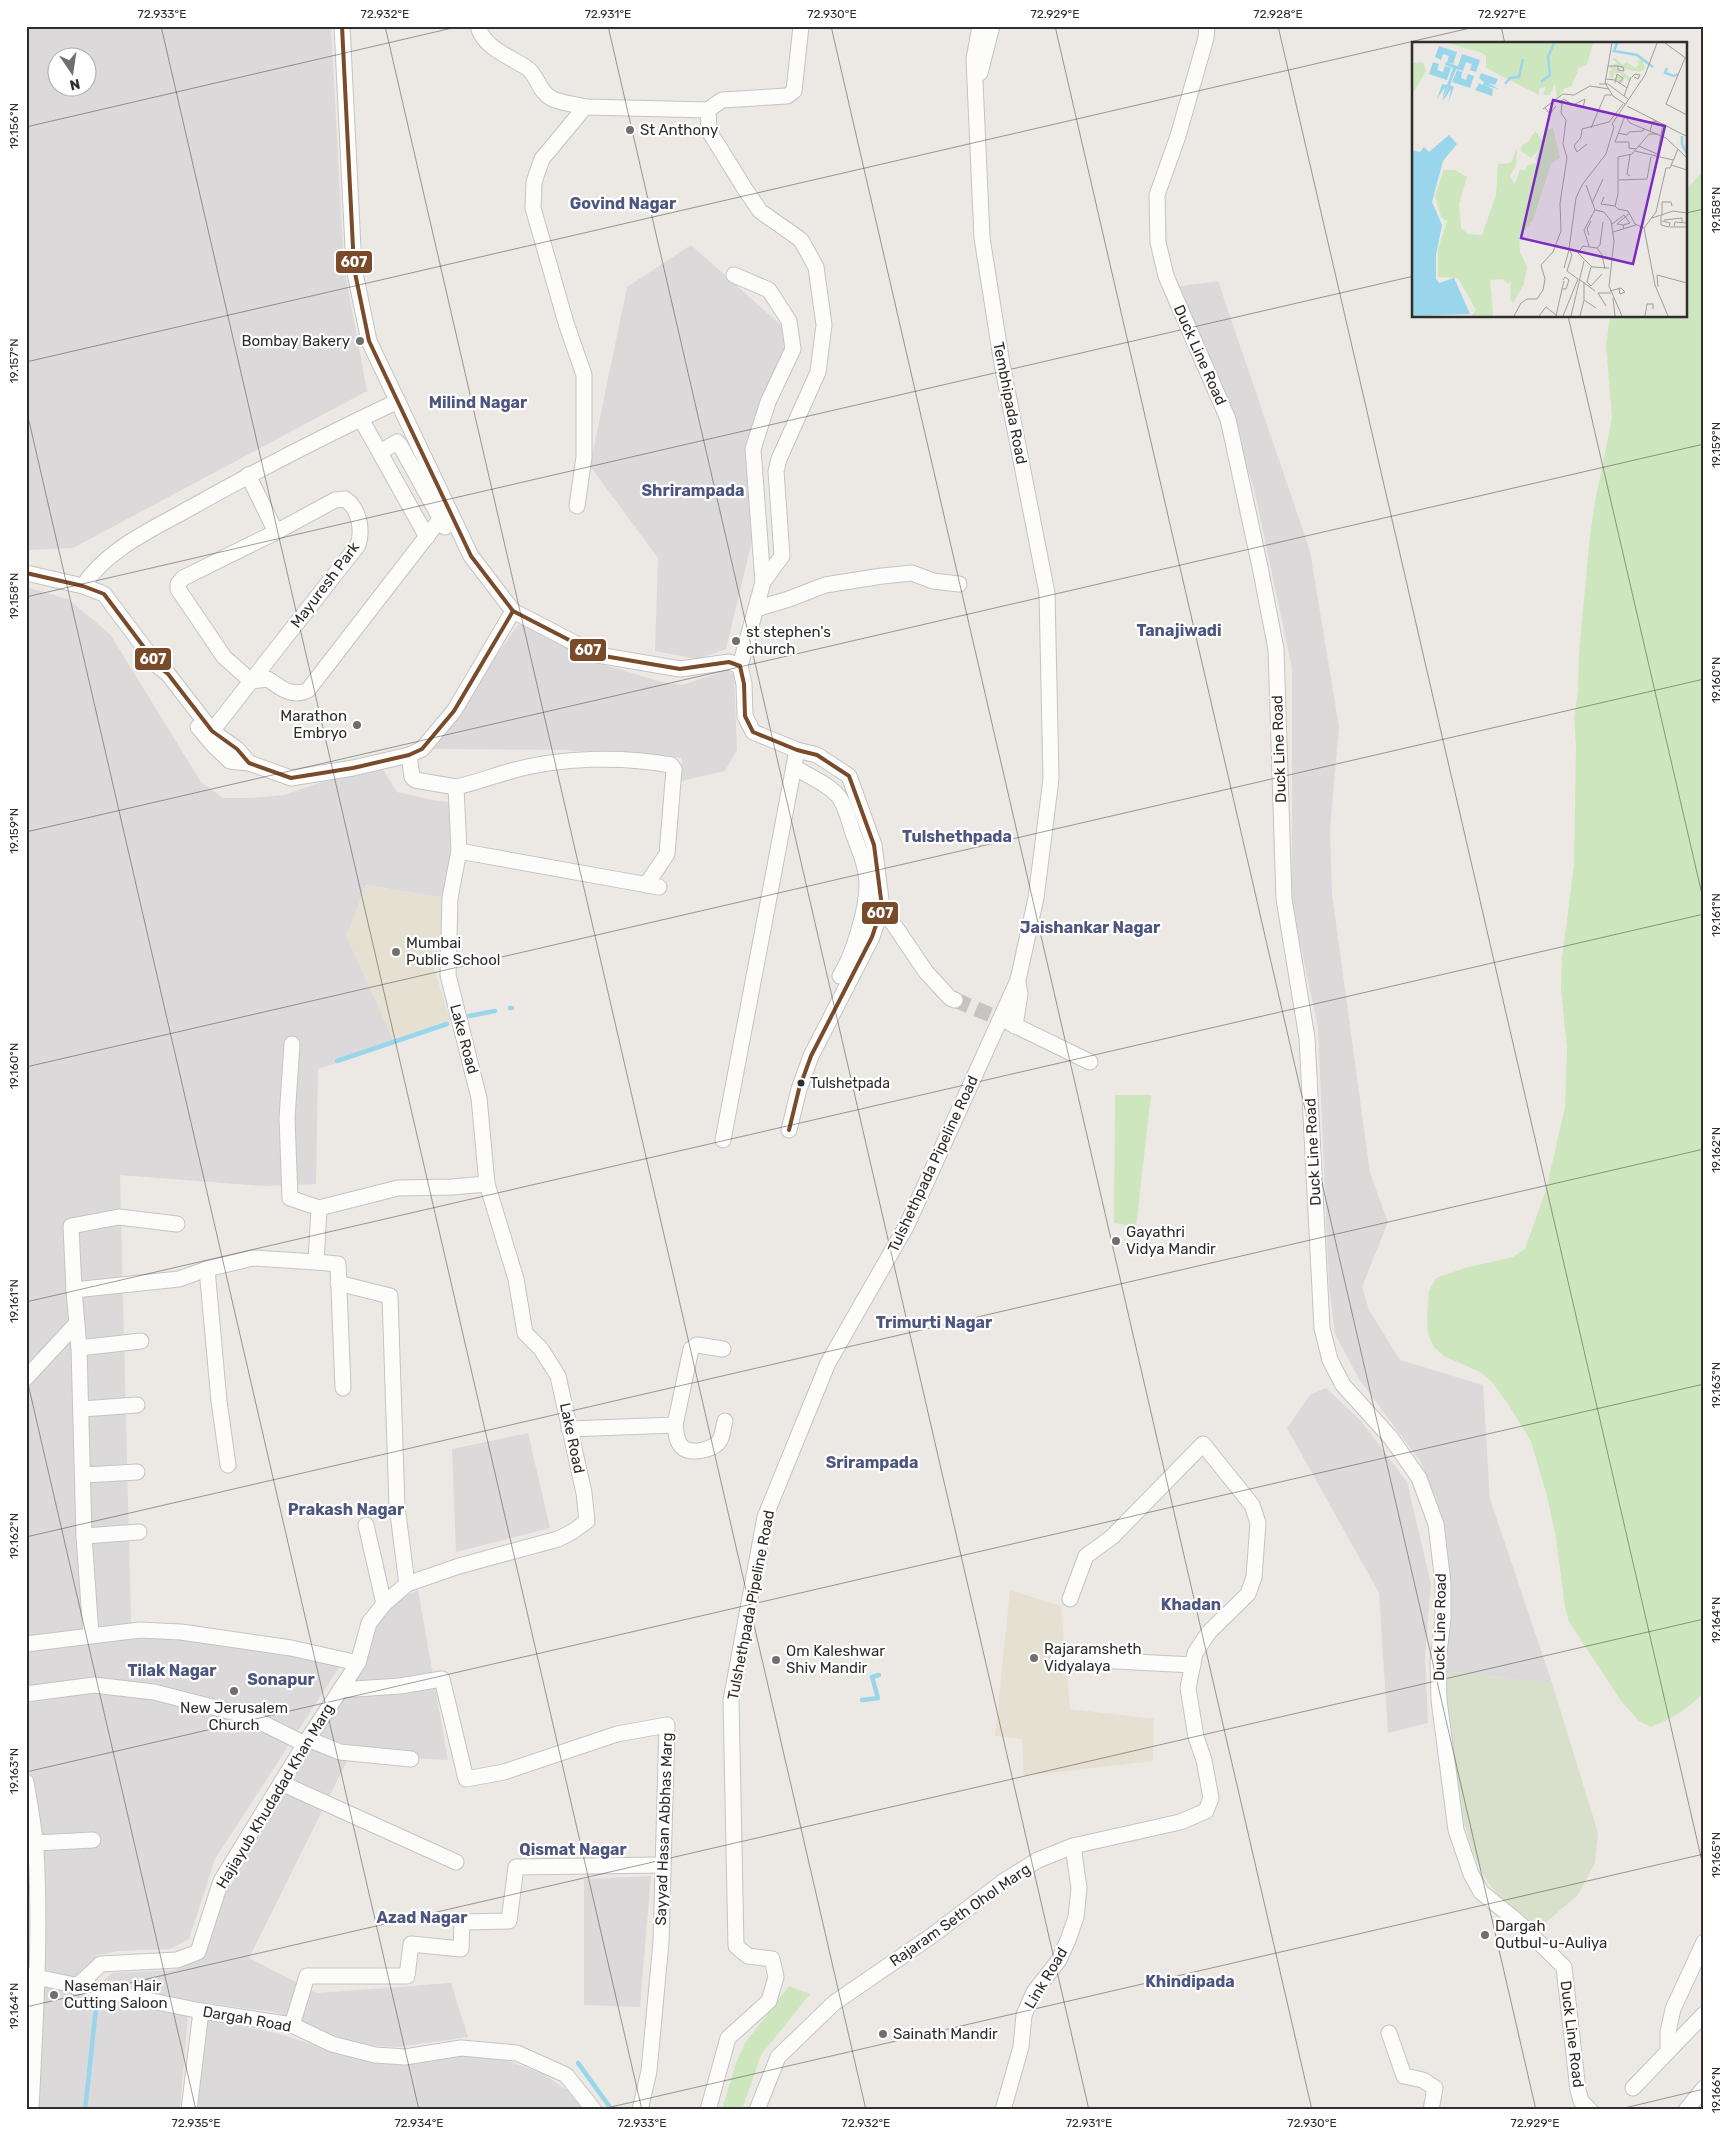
<svg xmlns="http://www.w3.org/2000/svg" width="1730" height="2136" font-family="Rubik,sans-serif">
<style>
.industrial{fill:#dcd9db;fill-rule:evenodd}
.education{fill:#e6e0d3}
.green{fill:#cee6be}
.cemetery{fill:#d8e0cc}
.lines{fill:none;stroke-linecap:round;stroke-linejoin:round}
.stream{stroke:#99d6ec;stroke-width:4.5}
.minor-tunnel{stroke:#c6c3c0;stroke-width:15;stroke-dasharray:15 8;stroke-linecap:butt}
.minor-casing{stroke:#c5c4c5;stroke-width:17}
.minor{stroke:#fcfcfb;stroke-width:15}
.bus-1-casing{stroke:#fff;stroke-width:8}
.bus-1{stroke:#7a4b2a;stroke-width:4}
.ticks{fill:none;stroke:#2e2e2e;stroke-width:1;stroke-opacity:0.45}
.poi-dot{fill:#706f6e;stroke:#fff;stroke-width:2}
.bus-dot{fill:#2e2e2e;stroke:#fff;stroke-width:2}
.labels{text-anchor:middle;stroke-width:4.5;stroke-linejoin:round;paint-order:stroke}
.bus-label{font-size:14px;fill:#2e2e2e;stroke:#fff;text-anchor:start}
.poi-label{font-size:15px;fill:#2e2e2e;stroke:#fff;text-anchor:start}
.street-label{font-size:15px;fill:#2e2e2e;stroke:#fff}
.neighbourhood-label{font-size:16px;font-weight:bold;fill:#4d5680;stroke:#fff}
.inset-river{fill:none;stroke:#99d6ec;stroke-width:2.5}
.inset-road{fill:none;stroke:#a09e9b;stroke-width:1}
.view{fill:#7b2cbf;fill-opacity:0.15;stroke:#7b2cbf;stroke-width:2.5}
.inset-edge{fill:none;stroke:#2e2e2e;stroke-width:2.5}
.line-badge{stroke:#fff;stroke-width:2}
.badge-label{font-size:14px;text-anchor:middle;font-weight:bold;fill:#fff}
.neatline{fill:none;stroke:#2e2e2e;stroke-width:2}
.ticks-label{font-size:12px;text-anchor:middle;fill:#2e2e2e}
</style>
<rect width="100%" height="100%" fill="#ece8e4"/>
<g class="industrial">
<path d="M26,26H331L344,267L367,391L73,548L26,550ZM58,58H88V88H58Z"/>
<path d="M691,245L792,335L751,434L752,541L726,649L697,659L655,651L658,558L590,466L627,287Z"/>
<path d="M1218,281L1310,551L1339,727L1330,829L1332,894L1370,1173L1388,1222L1362,1287L1369,1310L1400,1360L1483,1385L1490,1499L1552,1683L1443,1671L1451,1615L1449,1568L1436,1498L1420,1461L1359,1379L1335,1334L1329,1286L1318,1028L1292,904V669L1254,488L1214,373L1175,287Z"/>
<path d="M26,587L68,599L110,634L201,782L223,798H252L284,795L322,782L382,768L397,792L437,801L449,802L451,899L366,885L347,936L395,1044L318,1069L316,1184L264,1186L120,1175L131,1623L26,1637Z"/>
<path d="M531,624L585,659L662,682L682,685L728,670L734,675L737,750L725,771L681,781L682,758L563,750L430,749L518,625Z"/>
<path d="M1326,1388L1361,1421L1407,1482L1431,1584L1425,1655L1428,1723L1388,1733L1379,1593L1287,1428L1310,1395Z"/>
<path d="M528,1433L550,1528L456,1552L452,1449Z"/>
<path d="M418,1590L448,1760L350,1755L249,1958L317,1993L451,1983L468,2037L398,2047L361,2045L273,2012L165,1997L98,1984L113,1973L175,1970L205,1956L228,1879L361,1671L374,1627L396,1600Z"/>
<path d="M148,1634L284,1653L340,1666L215,1859L189,1939L170,1949L118,1951L98,1955L74,1978L41,1969L42,1869L26,1738V1651Z"/>
<path d="M651,1876L640,2007L584,2005V1879Z"/>
<path d="M42,1986L188,2015L180,2110L37,2109Z"/>
<path d="M205,2019L280,2034L364,2061H408L464,2055L505,2060L543,2074L567,2090L583,2110H197Z"/>
</g>
<g class="education">
<path d="M366,885L451,899L434,968L450,1020L437,1027L393,1039L346,936Z"/>
<path d="M1010,1590L1061,1606L1070,1709L1154,1719L1153,1761L1024,1776L1022,1739L995,1736Z"/>
</g>
<g class="green">
<path d="M1704,170V1692C1691,1707 1670,1720 1651,1727L1639,1721L1621,1701L1569,1622L1565,1607L1556,1538L1547,1496L1531,1441L1508,1404L1491,1381L1480,1372L1444,1356L1434,1347L1428,1334L1427,1317L1429,1291L1436,1278L1465,1268L1513,1257L1525,1249L1546,1190L1565,1107L1567,1049L1561,989L1562,958L1574,865L1576,746L1574,718L1578,691L1579,653L1590,535L1595,502L1612,417L1606,345L1610,316H1686V190Z"/>
<path d="M1115,1095H1151L1136,1227L1114,1223Z"/>
<path d="M789,1986L810,1994L761,2055L742,2110H722L736,2063L745,2043Z"/>
</g>
<path class="cemetery" d="M1443,1671L1552,1683L1598,1833L1595,1863L1578,1895L1537,1930C1524,1918 1499,1899 1490,1885C1454,1830 1450,1736 1443,1671Z"/>
<g class="lines">
<g class="stream">
<path d="M510,1008H512"/>
<path d="M469,1016L495,1011"/>
<path d="M337,1061L447,1024"/>
<path d="M862,1700L878,1698L872,1677L879,1675"/>
<path d="M578,2063L612,2110"/>
<path d="M85,2110L96,2008"/>
</g>
<path class="minor-tunnel" d="M955,1000L1010,1023"/>
<defs>
<g id="minor">
<path d="M342,26L354,268L369,341L471,556L513,611L598,655L680,669L729,662L740,666"/>
<path d="M478,26C483,48 511,57 527,68C538,76 539,92 551,98C560,103 574,104 585,107"/>
<path d="M1207,26L1206,38L1178,136L1157,195L1158,242L1166,276L1228,419L1260,567L1276,649L1284,899L1307,1038L1322,1328L1330,1360L1343,1385L1391,1438L1419,1478L1436,1524L1443,1583V1619L1438,1661L1439,1700L1456,1830L1471,1874L1481,1892L1517,1921L1564,1967L1578,2090L1581,2101L1590,2110"/>
<path d="M980,73L992,26"/>
<path d="M708,110L709,131L745,189L760,211L801,240L816,267L824,325L818,372L779,459L776,471L782,556L763,582L740,666L744,684L745,716L753,732L797,750L817,755L849,776L874,845L882,907L926,972L950,998L955,1000"/>
<path d="M708,110L722,100L787,96L794,91L801,26"/>
<path d="M734,275L769,290L789,321L793,349L768,402L753,449L763,582"/>
<path d="M361,419L427,537"/>
<path d="M380,452L397,442L400,445L445,527"/>
<path d="M248,475L276,532L183,578L178,584V589L224,657L251,681L268,679C280,688 293,698 308,690L448,509"/>
<path d="M577,506L584,457V375L566,323L533,208L534,182L542,159L585,107L708,110"/>
<path d="M26,573L83,586L104,594L158,666L168,674L212,731L237,749L249,763L291,778L353,768L409,755L422,749L454,711L513,611"/>
<path d="M83,586C108,548 153,529 192,507C259,469 328,434 398,401"/>
<path d="M756,609L789,599L825,585L882,576L912,573L933,581L959,584"/>
<path d="M198,727L214,746L230,761L249,763"/>
<path d="M212,731L358,545C363,530 359,508 345,499L335,500L276,532"/>
<path d="M794,767C808,776 829,784 839,797C846,807 849,821 853,833C859,849 867,867 867,885C867,909 853,956 840,976"/>
<path d="M456,787C475,783 493,776 511,771C560,757 622,756 671,765L674,769L667,854L646,885"/>
<path d="M459,851L659,887"/>
<path d="M1010,1023L1090,1062"/>
<path d="M1015,1026L1020,994L1018,983"/>
<path d="M292,1044L287,1118L290,1198L319,1208"/>
<path d="M789,1130L799,1089L811,1056L872,937L882,907"/>
<path d="M723,1140L797,750"/>
<path d="M316,1262L338,1264L343,1388"/>
<path d="M207,1269L219,1401L228,1465"/>
<path d="M338,1283L390,1296L397,1506L407,1584"/>
<path d="M74,1290L71,1226L119,1217L177,1224"/>
<path d="M79,1348L141,1341"/>
<path d="M26,1378L75,1325"/>
<path d="M82,1409L137,1405"/>
<path d="M675,1425C676,1432 676,1441 682,1447C690,1455 715,1450 720,1440C723,1435 723,1427 725,1421"/>
<path d="M569,1429L675,1425L691,1349L697,1345L723,1349"/>
<path d="M84,1475L137,1472"/>
<path d="M366,1525L384,1604"/>
<path d="M84,1536L139,1532"/>
<path d="M91,1635L84,1536L79,1348L74,1290L179,1279L207,1269L253,1258L316,1262L319,1208L398,1188L452,1187L487,1184"/>
<path d="M26,1644L140,1630L181,1632L291,1648L358,1663"/>
<path d="M1058,1658L1193,1665"/>
<path d="M340,1690L400,1686L442,1679L466,1779L504,1772L617,1734L667,1725L661,1942L649,2071L640,2110"/>
<path d="M26,1694L94,1685L154,1692L248,1716L305,1744"/>
<path d="M308,1739L340,1752L411,1759"/>
<path d="M26,1782C30,1804 34,1827 36,1850C41,1936 35,2023 31,2110"/>
<path d="M281,1783L456,1862"/>
<path d="M35,1843L93,1840"/>
<path d="M26,1975L201,2011L292,2025L332,2044L375,2055L405,2057L461,2048L517,2053L566,2075L594,2110"/>
<path d="M76,1987L101,1964L177,1960L198,1952L221,1881L308,1739L358,1663L369,1623L384,1604L407,1584L459,1566L558,1539L572,1532L587,1521L584,1493L558,1376L541,1349L525,1333L516,1279L487,1184L479,1098L448,975L450,898L459,851L456,787L415,780L412,777L409,755"/>
<path d="M292,2025L307,1976H407L411,1944L461,1949L462,1922L509,1921L516,1867L662,1865"/>
<path d="M1389,2033L1404,2076L1423,2080L1435,2088L1431,2110"/>
<path d="M1668,2051V2032L1673,2009L1704,1942"/>
<path d="M1633,2088L1704,2014"/>
<path d="M189,2110L201,2011"/>
<path d="M708,2110L728,2038L769,2001L776,1977L772,1959L748,1956L736,1946L731,1700L765,1517L828,1363L907,1225L1018,980L1036,898L1051,779L1047,593L1002,364L982,238L974,59L980,26"/>
<path d="M757,2110L778,2057L834,2003L930,1937L1004,1881L1038,1860L1073,1846L1180,1822L1206,1811L1211,1798L1204,1760L1196,1737L1188,1688L1195,1653L1209,1632L1248,1594L1254,1577L1258,1523L1252,1505L1203,1444L1112,1537L1086,1556L1070,1599"/>
<path d="M1003,2110L1021,2047L1024,2015L1034,1992L1059,1960L1068,1940L1076,1917L1079,1888L1073,1846"/>
<path d="M1686,2110L1704,2088"/>
</g>
</defs>
<use href="#minor" class="minor-casing"/>
<use href="#minor" class="minor"/>
<defs>
<g id="bus-1">
<path d="M342,26L354,268L369,341L471,556L513,611L598,655L680,669L729,662L740,666L744,684L745,716L753,732L797,750L817,755L849,776L874,845L882,907L872,937L811,1056L799,1089L789,1130"/>
<path d="M26,573L83,586L104,594L158,666L168,674L212,731L237,749L249,763L291,778L353,768L409,755L422,749L454,711L513,611"/>
</g>
</defs>
<use href="#bus-1" class="bus-1-casing"/>
<use href="#bus-1" class="bus-1"/>
</g>
<path class="ticks" d="M161,26L642,2110M385,26L866,2110M608,26L1089,2110M831,26L1312,2110M1055,26L1536,2110M1278,26L1704,1870M1501,26L1505,44M26,127L461,26M1686,213L1704,209M1568,316L1704,903M26,362L1479,26M26,408L419,2110M26,597L1414,276M26,832L1704,444M26,1067L1704,679M26,1302L1704,914M26,1375L196,2110M26,1537L1704,1149M26,1772L1704,1384M26,2007L1704,1619M598,2110L1704,1854M1616,2110L1704,2089"/>
<g class="poi-dot">
<circle cx="630" cy="130" r="5"/>
<circle cx="360" cy="341" r="5"/>
<circle cx="736" cy="641" r="5"/>
<circle cx="357" cy="725" r="5"/>
<circle cx="396" cy="952" r="5"/>
<circle cx="1116" cy="1241" r="5"/>
<circle cx="1034" cy="1658" r="5"/>
<circle cx="776" cy="1660" r="5"/>
<circle cx="234" cy="1691" r="5"/>
<circle cx="1485" cy="1935" r="5"/>
<circle cx="54" cy="1995" r="5"/>
<circle cx="883" cy="2034" r="5"/>
</g>
<circle class="bus-dot" cx="801" cy="1083" r="4.5"/>
<g class="labels">
<g class="bus-label">
<text x="810" y="1088">Tulshetpada</text>
</g>
<g class="poi-label">
<text x="640" y="135">St Anthony</text>
<text x="350" y="346" text-anchor="end">Bombay Bakery</text>
<text x="746" y="637">st stephen's<tspan x="746" dy="17">church</tspan></text>
<text x="347" y="721" text-anchor="end">Marathon<tspan x="347" dy="17">Embryo</tspan></text>
<text x="406" y="948">Mumbai<tspan x="406" dy="17">Public School</tspan></text>
<text x="1126" y="1237">Gayathri<tspan x="1126" dy="17">Vidya Mandir</tspan></text>
<text x="1044" y="1654">Rajaramsheth<tspan x="1044" dy="17">Vidyalaya</tspan></text>
<text x="786" y="1656">Om Kaleshwar<tspan x="786" dy="17">Shiv Mandir</tspan></text>
<text x="234" y="1713" text-anchor="middle">New Jerusalem<tspan x="234" dy="17">Church</tspan></text>
<text x="1495" y="1931">Dargah<tspan x="1495" dy="17">Qutbul-u-Auliya</tspan></text>
<text x="64" y="1991">Naseman Hair<tspan x="64" dy="17">Cutting Saloon</tspan></text>
<text x="893" y="2039">Sainath Mandir</text>
</g>
<g class="street-label">
<text transform="translate(1200 355) rotate(66)" y="5">Duck Line Road</text>
<text transform="translate(1010 403) rotate(79)" y="5">Tembhipada Road</text>
<text transform="translate(325 585) rotate(-53)" y="5">Mayuresh Park</text>
<text transform="translate(1279 749) rotate(-92)" y="5">Duck Line Road</text>
<text transform="translate(464 1039) rotate(75)" y="5">Lake Road</text>
<text transform="translate(1313 1152) rotate(-93)" y="5">Duck Line Road</text>
<text transform="translate(933 1164) rotate(-65)" y="5">Tulshethpada Pipeline Road</text>
<text transform="translate(572 1438) rotate(78)" y="5">Lake Road</text>
<text transform="translate(751 1605) rotate(-79)" y="5">Tulshethpada Pipeline Road</text>
<text transform="translate(1440 1627) rotate(-89)" y="5">Duck Line Road</text>
<text transform="translate(275 1796) rotate(-59)" y="5">Hajiayub Khudadad Khan Marg</text>
<text transform="translate(664 1829) rotate(-88)" y="5">Sayyad Hasan Abbhas Marg</text>
<text transform="translate(960 1915) rotate(-35)" y="5">Rajaram Seth Ohol Marg</text>
<text transform="translate(1046 1978) rotate(-59)" y="5">Link Road</text>
<text transform="translate(247 2019) rotate(10)" y="5">Dargah Road</text>
<text transform="translate(1572 2034) rotate(83)" y="5">Duck Line Road</text>
</g>
<g class="neighbourhood-label">
<text x="623" y="209">Govind Nagar</text>
<text x="478" y="408">Milind Nagar</text>
<text x="693" y="496">Shrirampada</text>
<text x="1179" y="636">Tanajiwadi</text>
<text x="957" y="842">Tulshethpada</text>
<text x="1090" y="933">Jaishankar Nagar</text>
<text x="934" y="1328">Trimurti Nagar</text>
<text x="872" y="1468">Srirampada</text>
<text x="346" y="1515">Prakash Nagar</text>
<text x="1191" y="1610">Khadan</text>
<text x="172" y="1676">Tilak Nagar</text>
<text x="281" y="1685">Sonapur</text>
<text x="573" y="1855">Qismat Nagar</text>
<text x="422" y="1923">Azad Nagar</text>
<text x="1190" y="1987">Khindipada</text>
</g>
</g>
<g transform="translate(1412 42)">
<rect width="275" height="275" fill="#ece8e4"/>
<path d="M36,1H181L175,22L167,26L159,45L153,46L145,58L143,41L138,53H131L134,45L127,47V53L74,26V14L70,11ZM203,16L211,23L214,20L224,26L227,22L225,19L230,17L233,27L227,30L204,25L220,37L217,41L213,35L210,42L203,37L205,33L211,35L209,31H203L201,36H198L197,29L201,28L197,25L205,21L200,17ZM11,20L14,29L0,53V21ZM141,86L148,116L139,122L121,178L107,195L108,210L115,225L112,242L101,261L98,257L99,239L96,242L91,237L78,238L81,274H59L64,268L46,236L26,235V207L35,179L29,175L23,153L32,128H43L55,135L47,162L49,186L56,192L70,193L84,153L86,122L99,121L105,106L104,124L98,134L103,142L108,127L113,129L116,123L125,121L123,116L127,108L119,116L109,109L110,103L117,99L123,89L131,99L135,88Z" fill="#cee6be"/>
<path d="M27,4L45,10L41,22L35,20L37,14L31,12L29,18L23,15ZM50,12L68,18L64,30L58,28L60,22L54,20L51,29L44,27L38,43L42,45L36,61L39,47L31,59L36,43L30,59L33,45L25,57L30,42L35,43L41,26L33,23L34,20L48,25L46,24ZM21,20L27,22L25,28L31,30L33,24L39,26L35,38L17,32ZM45,28L50,30L49,36L54,38L56,32L62,34L58,46L40,40ZM69,31L86,37L83,43L76,41L86,47L72,43L81,47L80,54L63,48L67,42L64,40L71,43L72,40L67,36ZM37,93L45,102L31,119L20,160L30,183L24,213V237L27,241L42,236L58,272L0,274V108L8,110L12,105L17,110Z" fill="#99d6ec"/>
<path class="inset-river" d="M205,1L202,9L225,13L241,25M255,26L253,31L262,34L266,32M129,40L138,33L136,15L142,1M93,42L98,36L107,35L111,17M270,94V102L275,112"/>
<path class="inset-road" d="M200,1L193,41L201,54L213,62M253,1L275,17M273,16L254,62L275,73M196,24H206L211,25L212,29L206,28V24M220,35L223,32L228,33L226,37L222,35M194,37L203,38L215,46M203,41L205,32L211,36L207,41M187,42H196L216,57M212,54L219,35M147,60L152,57L161,63L173,57L171,66M215,64L274,94M133,66L138,72L144,64M131,67L151,52L162,53L178,44L197,47M213,74L218,81L254,96L275,116M213,74L203,100H217V106L224,107M179,86L193,53H200M238,89L241,79L246,80M206,91L215,93L217,90L231,89L232,86M175,102L165,110L162,104L169,95L170,87L197,80L211,62M227,104L245,112M223,109L261,118M245,115L251,82M259,123L275,128M218,134L215,132L218,113M207,138L235,137L239,115M174,143L183,168M192,155L189,162L203,164M180,161L191,137M206,167L216,169L223,182L232,186L243,243L256,274M206,167L203,164L206,152V115L220,112L237,92H246M183,168L192,170L199,179L202,199L197,244L210,274M249,174V183L257,185L258,181L250,179M250,174V160H259L260,164M240,176L261,169L275,171M252,178L270,176V180M200,182L212,173L218,181L211,183L212,187M211,183L205,182L218,171M262,184L263,180L275,181M258,185H275M232,186L244,170L254,126H258L266,107M201,190L224,183M177,193L175,187L179,179M177,204L172,188L183,168M185,206L190,213L193,227M166,211L171,204L185,206L188,203L191,180M166,211L180,225L197,226M152,226L157,208M167,237L183,249M151,238L153,235L157,238L154,247H150L152,239M179,244L175,240L179,225M179,244L190,232M246,245L245,233L275,241M198,249L209,246L213,250L208,252L207,247M201,256L203,274M172,258V240M194,264L186,251H199M102,274L109,261L115,257H125L131,248L133,237L129,223L141,210L149,189L148,161L155,116L151,102L154,78L149,71L150,62L146,59M127,274L134,265L144,273M144,274L150,247M151,274L166,237L155,229L160,213L157,207L164,156L170,143L194,112L202,85L200,82L233,33L245,1M159,274L172,219M168,274L172,258L184,266M233,274L235,262H241V267"/>
<path class="view" d="M141,58L253,84L221,222L109,196Z"/>
<rect width="275" height="275" class="inset-edge"/>
</g>
<g class="line-badge">
<rect x="335" y="250" width="38" height="24" rx="5" fill="#7a4b2a"/>
<rect x="569" y="638" width="38" height="24" rx="5" fill="#7a4b2a"/>
<rect x="134" y="647" width="38" height="24" rx="5" fill="#7a4b2a"/>
<rect x="861" y="901" width="38" height="24" rx="5" fill="#7a4b2a"/>
</g>
<g class="badge-label">
<text x="354" y="267">607</text>
<text x="588" y="655">607</text>
<text x="153" y="664">607</text>
<text x="880" y="918">607</text>
</g>
<rect width="1730" height="2136" fill="none" stroke="#ffffff" stroke-width="55"/>
<g transform="translate(72 72) rotate(167)"><circle r="24" fill="#ffffff" stroke="#ababab"/>
<path d="M0-4L9 19L0 12L-9 19Z" fill="#706f6e"/>
<text y="-8" font-size="14" font-weight="bold" text-anchor="middle" fill="#2e2e2e">N</text>
</g>
<rect x="28" y="28" width="1674" height="2080" class="neatline"/>
<g class="ticks-label">
<text x="162" y="18">72.933°E</text>
<text x="385" y="18">72.932°E</text>
<text x="608" y="18">72.931°E</text>
<text x="832" y="18">72.930°E</text>
<text x="1055" y="18">72.929°E</text>
<text x="1278" y="18">72.928°E</text>
<text x="1502" y="18">72.927°E</text>
<text transform="translate(14 126) rotate(-90)" y="4">19.156°N</text>
<text transform="translate(1716 210) rotate(-90)" y="4">19.158°N</text>
<text transform="translate(14 361) rotate(-90)" y="4">19.157°N</text>
<text transform="translate(1716 445) rotate(-90)" y="4">19.159°N</text>
<text transform="translate(14 596) rotate(-90)" y="4">19.158°N</text>
<text transform="translate(1716 680) rotate(-90)" y="4">19.160°N</text>
<text transform="translate(14 831) rotate(-90)" y="4">19.159°N</text>
<text transform="translate(1716 915) rotate(-90)" y="4">19.161°N</text>
<text transform="translate(14 1066) rotate(-90)" y="4">19.160°N</text>
<text transform="translate(1716 1150) rotate(-90)" y="4">19.162°N</text>
<text transform="translate(14 1301) rotate(-90)" y="4">19.161°N</text>
<text transform="translate(1716 1385) rotate(-90)" y="4">19.163°N</text>
<text transform="translate(14 1536) rotate(-90)" y="4">19.162°N</text>
<text transform="translate(1716 1620) rotate(-90)" y="4">19.164°N</text>
<text transform="translate(14 1771) rotate(-90)" y="4">19.163°N</text>
<text transform="translate(1716 1855) rotate(-90)" y="4">19.165°N</text>
<text transform="translate(14 2006) rotate(-90)" y="4">19.164°N</text>
<text transform="translate(1716 2090) rotate(-90)" y="4">19.166°N</text>
<text x="196" y="2127">72.935°E</text>
<text x="419" y="2127">72.934°E</text>
<text x="642" y="2127">72.933°E</text>
<text x="866" y="2127">72.932°E</text>
<text x="1089" y="2127">72.931°E</text>
<text x="1312" y="2127">72.930°E</text>
<text x="1535" y="2127">72.929°E</text>
</g>
</svg>
